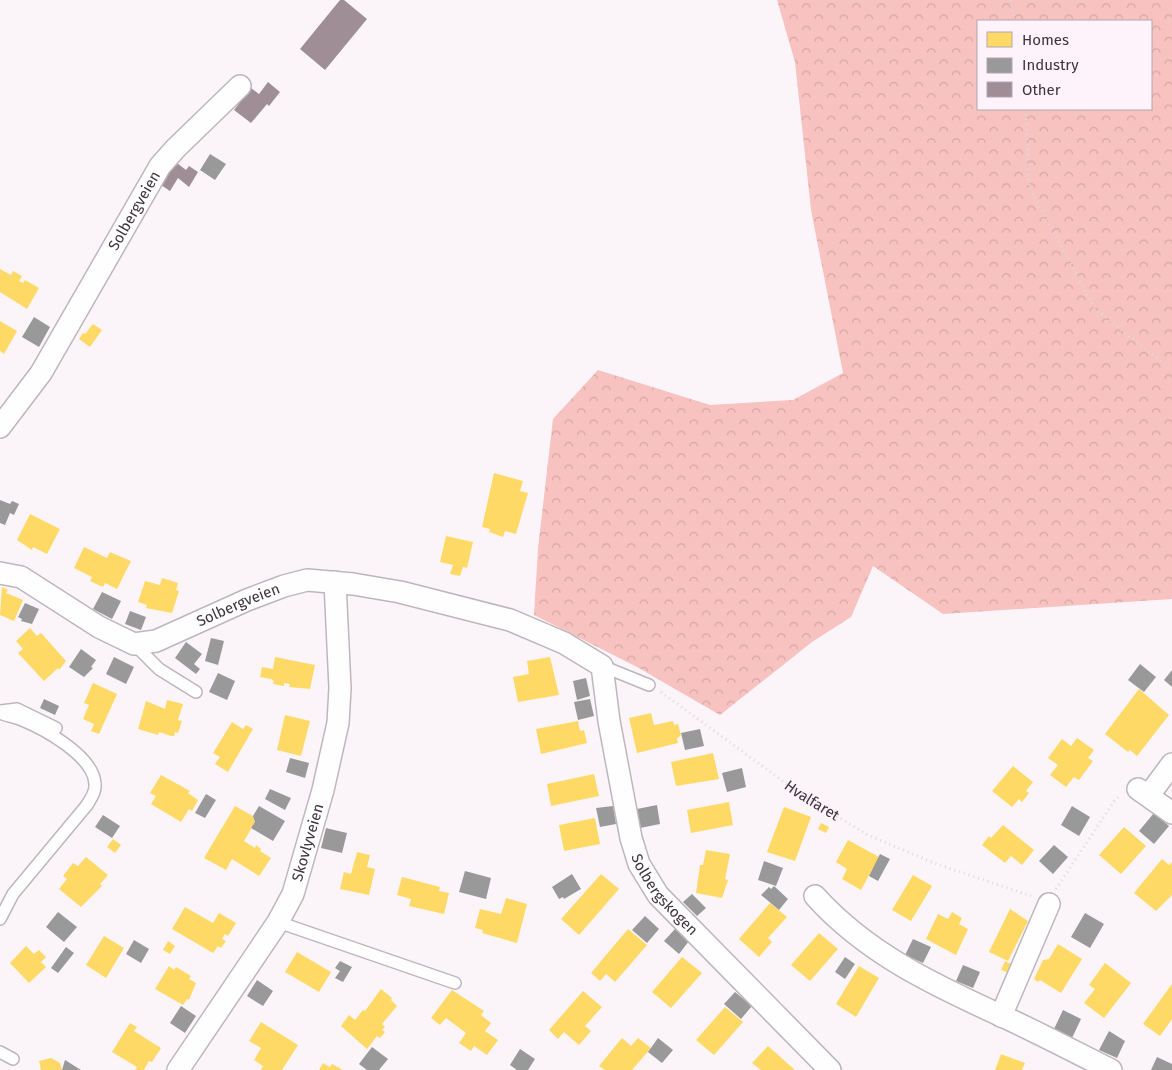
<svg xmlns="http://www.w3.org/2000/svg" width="1172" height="1070" font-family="'Fira Sans',sans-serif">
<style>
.forest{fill:url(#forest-crowns);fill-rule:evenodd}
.homes{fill:#ffd966}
.industry{fill:#999}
.building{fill:#a08e96}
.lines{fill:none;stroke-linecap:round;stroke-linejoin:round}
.service-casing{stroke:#beb6bc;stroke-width:14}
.minor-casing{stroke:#beb6bc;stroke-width:24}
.path{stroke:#dcdadb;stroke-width:3;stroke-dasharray:1 4;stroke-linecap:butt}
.service{stroke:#fefefe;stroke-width:11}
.minor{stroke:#fefefe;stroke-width:21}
.labels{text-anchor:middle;stroke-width:5;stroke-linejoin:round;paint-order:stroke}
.street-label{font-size:15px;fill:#3f333c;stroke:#fef2fb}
</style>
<defs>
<pattern id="forest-crowns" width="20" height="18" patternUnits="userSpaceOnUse" patternTransform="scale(1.25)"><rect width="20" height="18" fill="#f7c2c0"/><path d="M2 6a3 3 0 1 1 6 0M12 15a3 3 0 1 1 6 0" fill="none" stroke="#d5a7a6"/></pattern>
</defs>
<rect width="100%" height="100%" fill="#fbf5fa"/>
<path class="forest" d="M777,0H1172V599L943,614L873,566L851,617L812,642L720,715L637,667L534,615L538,548L553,419L598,370L710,405L793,400L843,373L811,210L795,62ZM978,21H1151V109H978Z"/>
<g class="homes">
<path d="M0,269L11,275L13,271L22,276L19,281L23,283L25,280L39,288L27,309L0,292Z"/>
<path d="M0,321L17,331L4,354L0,351Z"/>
<path d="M93,324L102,330L90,347L79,339L83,333L85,334Z"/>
<path d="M494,473L523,481L520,491L528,493L516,534L505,531L503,537L489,532L490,529L482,527Z"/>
<path d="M30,514L60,529L47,554L33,547L32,550L17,540Z"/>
<path d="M446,536L473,542L467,568L463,567L460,576L450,574L453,565L440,562Z"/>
<path d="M84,547L107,558L110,552L131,561L117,589L105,583L103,587L90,581L92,577L74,568Z"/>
<path d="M162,578L178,583L176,590L179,591L172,613L146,608L147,605L138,602L145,581L160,585Z"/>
<path d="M2,587L8,590L6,593L23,600L14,621L0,615Z"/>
<path d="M30,628L37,636L41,633L66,661L59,670L58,668L44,681L18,653L23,649L16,641Z"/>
<path d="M275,657L315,665L310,689L289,687L290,684L284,683V686L273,684L274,681L271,679L260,677L262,667L273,669Z"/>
<path d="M550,657L559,695L518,702L513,677L529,674L527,661Z"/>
<path d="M93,683L117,694L99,734L91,731L94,724L83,719L89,705L84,703Z"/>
<path d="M1139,689L1169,715L1137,756L1130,750L1128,752L1105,734Z"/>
<path d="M167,700L183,704L178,720L182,721L178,733L175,732L174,736H171L159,732L158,735L138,729L146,701L165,709Z"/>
<path d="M651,713L654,725L673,721L674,725L678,724L681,735L677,739L678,743L637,753L629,718Z"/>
<path d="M285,715L310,721L301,756L277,750Z"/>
<path d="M578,721L580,731L584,730L587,743L541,754L536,729Z"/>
<path d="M232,722L243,729L246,725L253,729L228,772L215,764L220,757L213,753Z"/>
<path d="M1077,738L1094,750L1088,758L1093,761L1079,780L1074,777L1066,787L1050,775L1058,765L1048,758L1062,739L1071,746Z"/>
<path d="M713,753L719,779L676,786L671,762Z"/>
<path d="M1013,766L1033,782L1026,791L1029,793L1022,802L1019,799L1012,807L992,791Z"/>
<path d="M594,774L599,796L551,806L547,784Z"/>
<path d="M161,775L190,791L188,793L198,800L192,811L189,809L181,822L151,804L156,796L150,793Z"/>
<path d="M729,802L733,825L691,833L687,810Z"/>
<path d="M235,806L253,816L255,822L244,841L255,848L256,845L261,849L260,851L271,858L259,876L232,859L226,870L204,858Z"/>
<path d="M784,807L811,817L795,861L767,852Z"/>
<path d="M595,818L600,844L564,851L559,825Z"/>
<path d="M821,823L829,827L826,833L818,829Z"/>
<path d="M1003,825L1034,850L1022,865L1011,856L1005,863L982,845L989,836L991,838Z"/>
<path d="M1124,827L1146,846L1121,874L1099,855Z"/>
<path d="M113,839L121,845L115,853L107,847Z"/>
<path d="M848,840L879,857L861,890L842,879L847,869L836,862Z"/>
<path d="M706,850L730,854L725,879L728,880L722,898L696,893L700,865H703Z"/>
<path d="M357,852L370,855L367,867L375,869L369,895L340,889L344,872L351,874Z"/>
<path d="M86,857L108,875L100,884L102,886L81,907L59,889L67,879L63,876L73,863L78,866Z"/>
<path d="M1162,859L1169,865L1172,862V895L1156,911L1134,893Z"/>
<path d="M601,874L619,889L579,935L561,919Z"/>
<path d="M913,875L932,886L911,921L892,910Z"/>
<path d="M402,877L440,887L439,891L449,893L444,914L409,906L411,899L397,895Z"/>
<path d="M506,898L527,904L517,943L482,933L483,930L475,928L480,909L501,914Z"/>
<path d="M770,903L787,917L768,938L772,942L759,957L739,939Z"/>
<path d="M185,907L213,923L219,913L236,923L228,936L225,934L222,939L226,941L221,948L218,946L213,953L172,929Z"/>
<path d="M1010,909L1028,921L1008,961L989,952Z"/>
<path d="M952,912L962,918L959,924L968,929L956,955L926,939L938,914L948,919Z"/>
<path d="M628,929L647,945L615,982L606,974L600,981L591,973Z"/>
<path d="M819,933L838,949L810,981L791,965Z"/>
<path d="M104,936L124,948L106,978L86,965Z"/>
<path d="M168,941L175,946L170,954L163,950Z"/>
<path d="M1058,944L1082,959L1061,993L1040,980L1038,982L1034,979L1043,960L1049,959Z"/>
<path d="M26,946L34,954L39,950L46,957L41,962L46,967L29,983L10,963Z"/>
<path d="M297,952L331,972L319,992L285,972Z"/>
<path d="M682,957L702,973L671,1008L652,992Z"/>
<path d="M1005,961L1013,965L1009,973L1001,970Z"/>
<path d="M1105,963L1131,983L1104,1018L1084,1003L1095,989L1089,985Z"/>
<path d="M169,966L174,970L176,967L191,976L189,979L196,983L189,1000L187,999L183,1005L155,989Z"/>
<path d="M859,966L879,978L856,1017L836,1004Z"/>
<path d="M1172,984V1019L1160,1036L1143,1024Z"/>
<path d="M381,989L392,998L391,1000L397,1006L382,1024L385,1027L382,1030L385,1032L380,1038L377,1036L367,1049L341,1026L349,1015L355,1020L363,1010L365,1011Z"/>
<path d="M452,990L484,1011L481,1015L491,1023L485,1031L498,1040L487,1055L474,1046L471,1051L459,1043L466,1033L446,1018L440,1025L431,1018Z"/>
<path d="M583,991L602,1007L585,1026L591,1031L579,1045L564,1032L558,1039L549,1030Z"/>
<path d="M725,1007L743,1022L714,1055L696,1040Z"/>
<path d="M261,1022L298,1045L282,1070H261L263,1066L254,1060L261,1048L249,1041Z"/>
<path d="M130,1023L137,1027L134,1031L161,1048L152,1062L149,1061L144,1070H135L137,1067L112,1052Z"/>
<path d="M622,1038L631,1046L638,1038L651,1048L632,1070H605L599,1066Z"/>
<path d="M768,1046L795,1070H761L752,1063Z"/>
<path d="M1001,1054L1025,1063L1022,1070H995Z"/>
<path d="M51,1058L60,1063L62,1070H41L39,1061Z"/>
<path d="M323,1063L330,1067L332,1064L343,1070H319Z"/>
</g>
<g class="industry">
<path d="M210,154L226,164L215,180L200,170Z"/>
<path d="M34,317L50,327L39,347L22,337Z"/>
<path d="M0,500L10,504L12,501L19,504L14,515L10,513L5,525L0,523Z"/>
<path d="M102,592L121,601L112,619L93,609Z"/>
<path d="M25,603L39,609L32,624L21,621L22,619L18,617Z"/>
<path d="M130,611L146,617L141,630L125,624Z"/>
<path d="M211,638L224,641L218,665L205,661Z"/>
<path d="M186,642L202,654L194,664L200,669L196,674L175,658Z"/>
<path d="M81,649L96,660L91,667L93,668L84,677L69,667Z"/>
<path d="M114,657L134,667L126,684L106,674Z"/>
<path d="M1140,664L1156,677L1144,692L1128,680Z"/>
<path d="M1172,670V687L1164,680Z"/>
<path d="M218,673L235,681L227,700L209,692Z"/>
<path d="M586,678L590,696L577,700L573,681Z"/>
<path d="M44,699L59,706L55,715L40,708Z"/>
<path d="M590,699L594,716L578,720L574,702Z"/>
<path d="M700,729L704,746L685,750L681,733Z"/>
<path d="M290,758L309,763L305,778L286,772Z"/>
<path d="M742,768L746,787L727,792L722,773Z"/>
<path d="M270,789L291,798L285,810L265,799Z"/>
<path d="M206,794L216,800L205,818L195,813Z"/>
<path d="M657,805L660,824L640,828L637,809Z"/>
<path d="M259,806L285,821L273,841L251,828L255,822L253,816Z"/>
<path d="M613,806L616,824L600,827L596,808Z"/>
<path d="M1072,806L1090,817L1079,836L1061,825Z"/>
<path d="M1154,813L1169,826L1154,844L1139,831Z"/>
<path d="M103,815L120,826L112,838L95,827Z"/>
<path d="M326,828L347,833L342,853L321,848Z"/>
<path d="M1054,845L1068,857L1053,874L1039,861Z"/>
<path d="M880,854L890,859L878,881L869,876Z"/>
<path d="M764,861L783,868L776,886L758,880Z"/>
<path d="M465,871L491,878L486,899L459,892Z"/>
<path d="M572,874L581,889L564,899L563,897L559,899L552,887Z"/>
<path d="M774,886L788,899L779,910L761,895L769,887L771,889Z"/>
<path d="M692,894L706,908L697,916L683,902Z"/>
<path d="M58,912L77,927L64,942L46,927Z"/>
<path d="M1085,913L1104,924L1090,948L1071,937Z"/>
<path d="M645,916L659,929L647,943L632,930Z"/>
<path d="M675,929L689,941L679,954L664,941Z"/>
<path d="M913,939L931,947L923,963L905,955Z"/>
<path d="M134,940L149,949L141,963L126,954Z"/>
<path d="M66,947L74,953L58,973L51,968Z"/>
<path d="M845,957L855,964L845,979L835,972Z"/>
<path d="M340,961L352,967L343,982L335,978L340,971L335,968Z"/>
<path d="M963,965L980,972L973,988L956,981Z"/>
<path d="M257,980L273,991L263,1006L247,996Z"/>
<path d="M735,992L752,1006L741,1019L724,1004Z"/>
<path d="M181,1006L196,1016L185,1033L170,1023Z"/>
<path d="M1063,1010L1081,1019L1072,1038L1054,1029Z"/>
<path d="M1109,1031L1125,1041L1117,1058L1099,1050Z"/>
<path d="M658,1038L673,1050L662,1063L648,1052Z"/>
<path d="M372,1047L388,1059L379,1070H367L359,1064Z"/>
<path d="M520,1049L535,1059L528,1070H517L510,1065Z"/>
<path d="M1157,1057L1172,1064V1070H1151Z"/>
<path d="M65,1060L81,1070H62Z"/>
</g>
<g class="building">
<path d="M340,0H344L367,19L325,70L300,49Z"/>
<path d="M268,82L280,92L269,106L267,104L251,123L234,110L251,88L259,94Z"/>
<path d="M173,160L186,170L189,166L198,172L189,187L178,178L170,191L158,183Z"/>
</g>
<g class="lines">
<defs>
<g id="service">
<path d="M134,644L159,669L196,692"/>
<path d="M602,666L649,685"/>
<path d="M0,711L17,709L56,728"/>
<path d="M0,713C7,716 15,717 22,720C44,729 94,756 95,784C96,792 91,798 87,805L13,894L0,919"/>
<path d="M278,922L455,983"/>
<path d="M0,1052L13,1059"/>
</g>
<g id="minor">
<path id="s2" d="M0,427L41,373L160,166L176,148L240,86"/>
<path id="s3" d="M0,573L21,577L99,627L134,644L156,641L247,600L284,586L307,580L353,584L400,592L510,620L564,643L602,666L609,721L631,838L639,864L658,895L830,1070"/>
<path d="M1138,789L1172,813"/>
<path d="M1149,795L1172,764"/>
<path d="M815,896C866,953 934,985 1002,1016C1039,1033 1075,1052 1111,1070"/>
<path d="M1001,1016L1049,904"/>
<path id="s4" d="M178,1070L278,922L293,894L323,790L338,723L340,688L335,582"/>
</g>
</defs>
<use href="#service" class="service-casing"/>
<use href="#minor" class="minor-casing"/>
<g class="path">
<path d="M1010,0L1015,21"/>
<path d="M1026,109L1029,187L1095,309L1172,370"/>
<path id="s1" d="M661,692L799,793L868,835L934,863L1031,896"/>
<path d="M1056,889L1115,800L1121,795"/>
</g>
<use href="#service" class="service"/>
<use href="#minor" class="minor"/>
</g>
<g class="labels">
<g class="street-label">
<text dy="5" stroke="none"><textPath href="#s2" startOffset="255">Solbergveien</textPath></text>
<text dy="5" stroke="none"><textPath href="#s3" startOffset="265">Solbergveien</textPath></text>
<text dy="5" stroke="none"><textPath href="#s1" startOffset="186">Hvalfaret</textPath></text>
<text dy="5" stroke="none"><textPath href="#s4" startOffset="264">Skovlyveien</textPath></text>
<text dy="5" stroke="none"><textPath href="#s3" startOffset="890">Solbergskogen</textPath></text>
</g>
</g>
<rect x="977" y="20" width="175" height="90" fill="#fef2fb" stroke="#b2a6af"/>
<rect x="987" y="32" width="25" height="15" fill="#ffd966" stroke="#b2a6af"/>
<text x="1022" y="45" font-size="15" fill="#3f333c">Homes</text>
<rect x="987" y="58" width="25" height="15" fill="#999999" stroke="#b2a6af"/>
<text x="1022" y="70" font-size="15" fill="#3f333c">Industry</text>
<rect x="987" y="82" width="25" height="15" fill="#a08e96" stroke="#b2a6af"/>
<text x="1022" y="95" font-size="15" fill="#3f333c">Other</text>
</svg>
